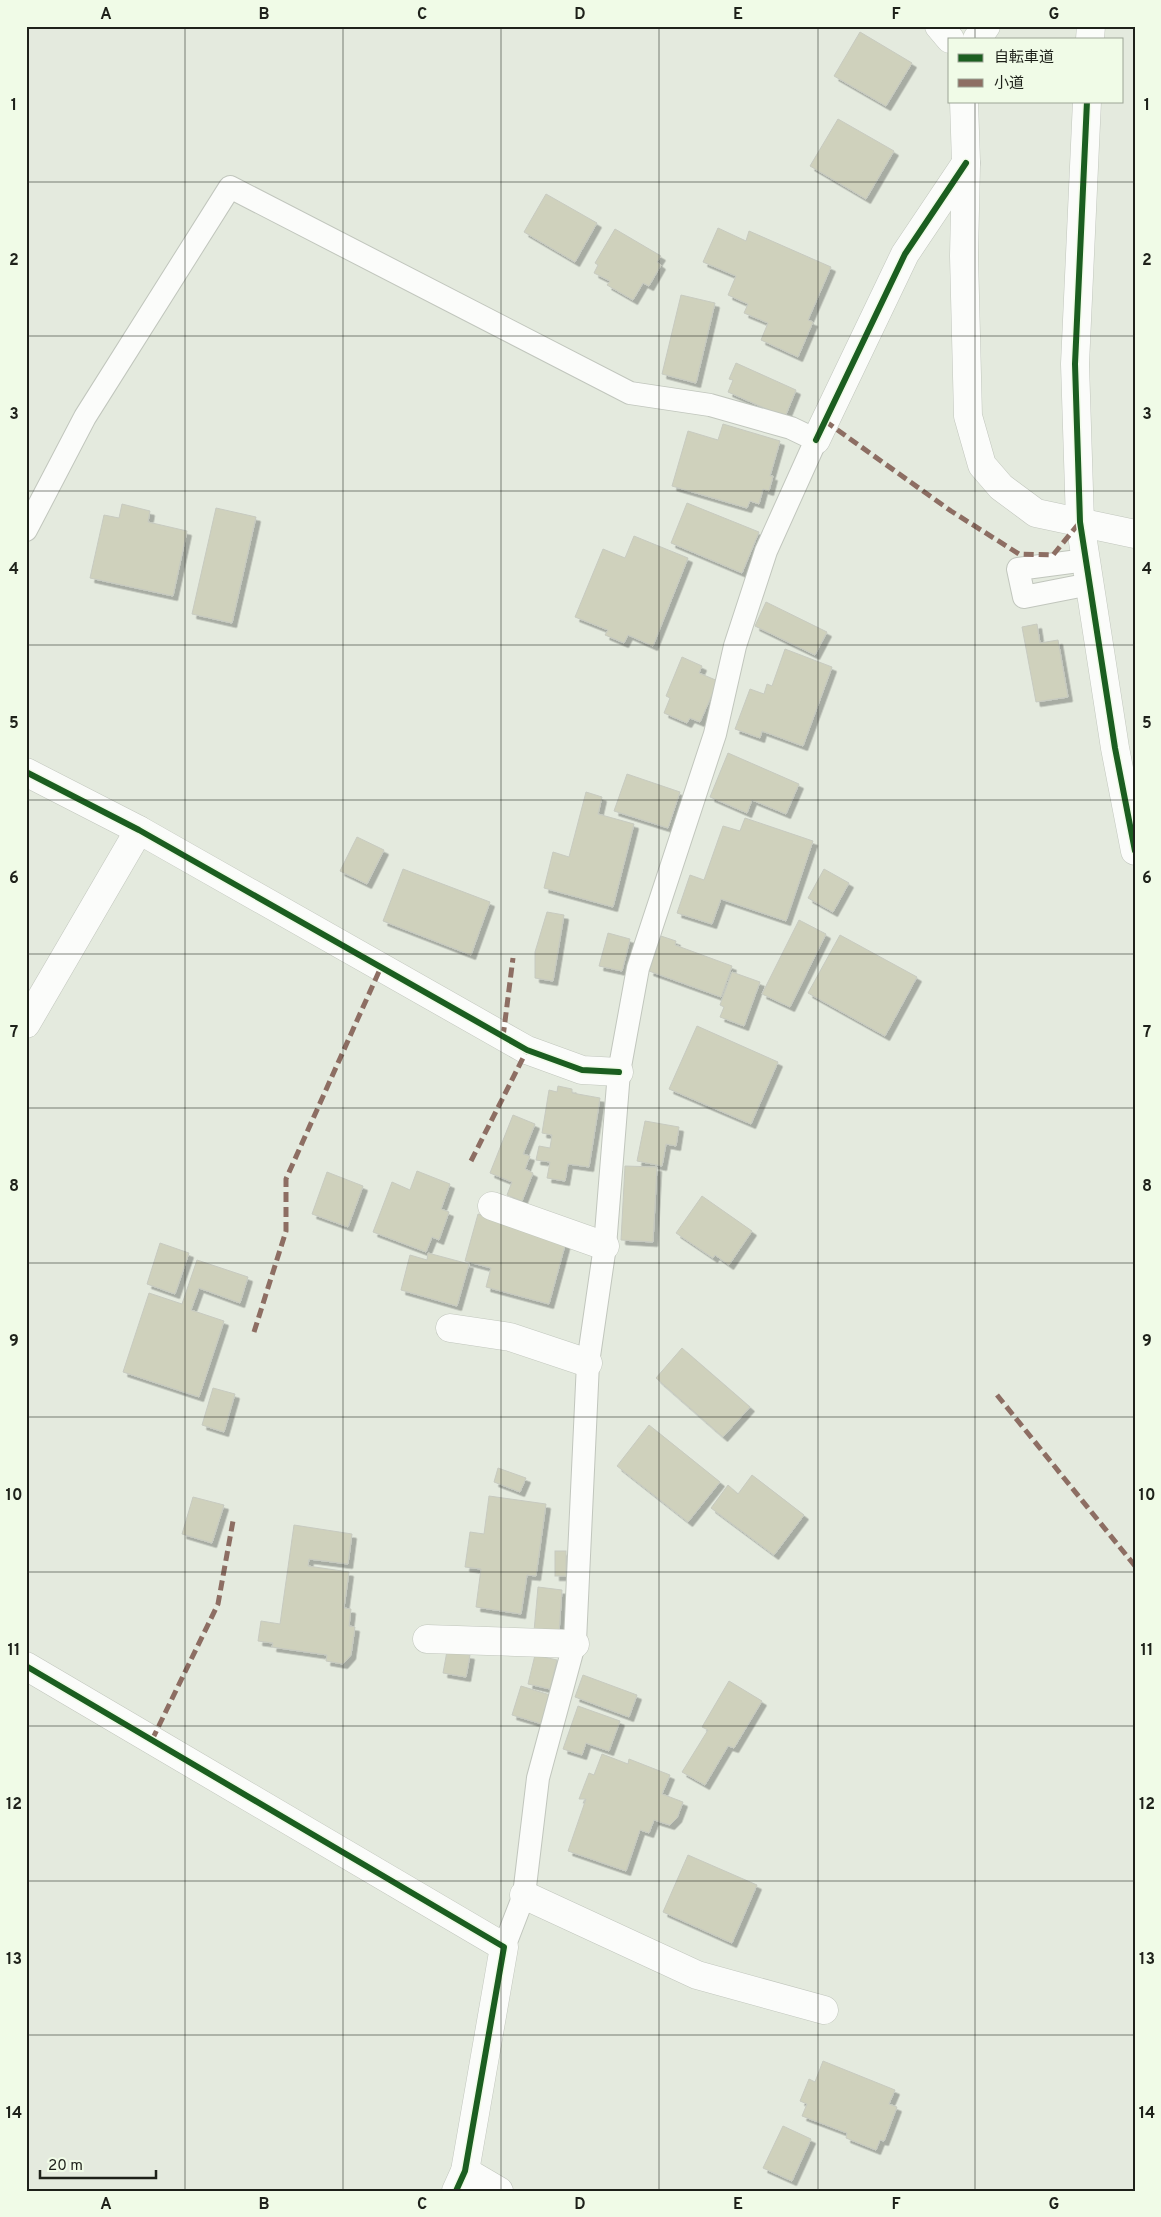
<svg xmlns="http://www.w3.org/2000/svg" width="1161" height="2217" font-family="Overpass,'Noto Sans JP',sans-serif">
<style>
.building{fill:#cfd1bc;stroke:#c7cac0;filter:url(#shadow)}
.lines{fill:none;stroke-linecap:round;stroke-linejoin:round}
.service-casing{stroke:#c1c6bd;stroke-width:24}
.minor-casing{stroke:#c1c6bd;stroke-width:29}
.tertiary-casing{stroke:#c1c6bd;stroke-width:29}
.service{stroke:#fbfcfa;stroke-width:22}
.minor{stroke:#fbfcfa;stroke-width:28}
.tertiary{stroke:#fbfcfa;stroke-width:28}
.quiet{stroke:#8d6e63;stroke-width:5;stroke-dasharray:10 5;stroke-linecap:butt}
.cycleway-casing{stroke:#f0fbe7;stroke-width:9}
.cycleway{stroke:#1b5e20;stroke-width:6}
.grid{fill:none;stroke:#1e211a;stroke-width:1;stroke-opacity:0.55}
.neatline{fill:none;stroke:#1e211a;stroke-width:2}
.grid-label{font-size:16px;text-anchor:middle;font-weight:bold;fill:#1e211a}
</style>
<defs>
<filter id="shadow"><feDropShadow dx="4.5" dy="4.5" stdDeviation="0" flood-color="#0004"/></filter>
</defs>
<rect width="100%" height="100%" fill="#e4eade"/>
<g class="building">
<path d="M860,32L912,63L886,106L834,76Z"/>
<path d="M838,119L894,151L866,199L810,166Z"/>
<path d="M546,194L597,223L575,262L524,232Z"/>
<path d="M718,228L746,241L749,231L831,267L808,320L813,322L798,357L761,340L768,323L744,313L748,304L728,295L736,276L703,262Z"/>
<path d="M615,229L661,256L657,262L661,265L649,286L643,283L633,300L607,285L610,281L594,273L598,265L595,263Z"/>
<path d="M681,295L715,303L696,383L662,374Z"/>
<path d="M736,363L796,390L785,417L728,392L733,380L729,379Z"/>
<path d="M723,424L780,441L770,476H773L769,491L763,489L759,504L750,501L747,508L672,486L688,431L718,440Z"/>
<path d="M687,503L759,532L742,573L671,543Z"/>
<path d="M122,504L150,511L148,522L187,531L173,596L90,578L104,515L119,518Z"/>
<path d="M216,508L256,517L232,623L192,614Z"/>
<path d="M634,536L688,558L653,646L628,635L624,643L605,635L608,630L575,617L603,549L625,558Z"/>
<path d="M766,602L827,632L815,655L755,626Z"/>
<path d="M1037,624L1040,643L1058,640L1068,697L1036,702L1022,627Z"/>
<path d="M785,649L832,667L803,746L762,731L760,738L735,729L750,689L764,694L767,684L772,686Z"/>
<path d="M682,657L702,666L699,673L718,681L700,722L690,718L687,723L664,713L670,698L666,696Z"/>
<path d="M728,753L799,784L786,814L752,800L747,813L710,797Z"/>
<path d="M627,774L680,792L668,828L614,811Z"/>
<path d="M586,792L602,797L598,814L634,824L613,907L544,888L553,852L569,857Z"/>
<path d="M745,818L813,841L786,921L721,899L712,924L677,913L690,875L704,880L723,826L740,831Z"/>
<path d="M357,837L384,850L367,884L340,871Z"/>
<path d="M403,869L490,902L471,955L383,921Z"/>
<path d="M824,869L849,883L833,912L808,898Z"/>
<path d="M547,912L564,915L553,981L535,978V952Z"/>
<path d="M799,920L826,934L790,1007L762,994Z"/>
<path d="M608,933L630,939L622,971L599,966Z"/>
<path d="M840,935L917,977L885,1036L808,993Z"/>
<path d="M661,936L676,941L675,945L732,966L721,997L649,971Z"/>
<path d="M732,972L760,982L744,1026L720,1017L724,1007L720,1005Z"/>
<path d="M697,1026L778,1062L751,1124L669,1089Z"/>
<path d="M558,1086L572,1089V1093L600,1098L589,1167L568,1164L565,1181L547,1178L550,1162L536,1160L539,1146L550,1148L552,1135L542,1133L549,1090L557,1092Z"/>
<path d="M513,1115L535,1124L523,1154L530,1156L525,1169L533,1173L522,1201L507,1195L512,1182L490,1173Z"/>
<path d="M645,1121L679,1127L676,1146L666,1144L662,1166L637,1161Z"/>
<path d="M625,1166L657,1167L653,1242L621,1240Z"/>
<path d="M417,1171L450,1184L441,1209L449,1212L439,1240L432,1237L426,1252L373,1232L392,1182L410,1190Z"/>
<path d="M327,1172L363,1186L348,1227L312,1214Z"/>
<path d="M702,1196L752,1231L729,1265L715,1255L713,1258L676,1233Z"/>
<path d="M478,1214L567,1238L549,1304L486,1287L491,1268L465,1261Z"/>
<path d="M160,1243L189,1253L175,1294L147,1284Z"/>
<path d="M428,1253L469,1264L457,1306L401,1290L410,1255L427,1260Z"/>
<path d="M197,1260L248,1277L240,1303L199,1288L191,1310L224,1321L199,1397L123,1372L149,1293L182,1304Z"/>
<path d="M682,1348L750,1407L723,1437L656,1378Z"/>
<path d="M213,1388L235,1394L224,1432L202,1425Z"/>
<path d="M649,1425L720,1482L688,1522L617,1466Z"/>
<path d="M498,1468L526,1478L520,1492L494,1482Z"/>
<path d="M752,1475L804,1515L774,1555L711,1508L728,1485L738,1494Z"/>
<path d="M489,1496L546,1504L536,1576L527,1575L521,1614L476,1607L481,1569L465,1567L470,1532L484,1534Z"/>
<path d="M193,1497L224,1505L212,1543L182,1534Z"/>
<path d="M294,1525L352,1534L348,1564L309,1559L308,1566L349,1572L344,1608L351,1609L349,1626L355,1627L351,1655L343,1664L326,1661L327,1655L272,1647L273,1643L258,1641L261,1621L280,1624Z"/>
<rect x="555" y="1551" width="11" height="25"/>
<path d="M538,1587L562,1590L559,1633L534,1631Z"/>
<path d="M447,1651L470,1655L466,1677L443,1673Z"/>
<path d="M535,1655L557,1660L550,1689L528,1684Z"/>
<path d="M583,1675L637,1695L629,1717L575,1697Z"/>
<path d="M729,1681L762,1701L734,1748L728,1746L705,1785L682,1772L708,1730L702,1727Z"/>
<path d="M521,1686L550,1695L542,1724L512,1715Z"/>
<path d="M578,1706L620,1721L609,1751L586,1743L582,1755L563,1749Z"/>
<path d="M602,1754L628,1764L629,1759L670,1775L662,1794L683,1802L677,1818L670,1825L654,1820L649,1833L640,1830L626,1871L568,1851L586,1799H579L589,1773L594,1775Z"/>
<path d="M688,1855L757,1885L732,1943L663,1912Z"/>
<path d="M823,2061L895,2090L889,2104L897,2107L884,2141L880,2140L876,2150L846,2138L847,2133L802,2116L807,2104L800,2101L809,2079L815,2082Z"/>
<path d="M783,2126L811,2139L792,2181L763,2168Z"/>
</g>
<g class="lines">
<defs>
<g id="service">
<path d="M26,530L85,417L230,187L630,393L710,405L791,428L816,440L766,551L735,646L715,734L638,968L619,1072L605,1246L588,1363L575,1641L538,1778L524,1895L504,1947"/>
<path d="M1086,560L1018,569L1024,597L1090,584"/>
</g>
<g id="minor">
<path d="M977,39L986,26"/>
<path d="M1090,39L1091,26"/>
<path d="M1087,101L1075,364L1080,522L1115,748L1135,851"/>
<path d="M816,440L905,254L966,163"/>
<path d="M26,772L139,830L527,1050L582,1070L619,1072"/>
<path d="M26,1024L139,830"/>
<path d="M492,1206L605,1246"/>
<path d="M450,1328L510,1337L588,1363"/>
<path d="M427,1639L575,1644"/>
<path d="M26,1666L504,1947L465,2171L456,2191"/>
<path d="M524,1895L697,1975L824,2010"/>
<path d="M465,2171L499,2191"/>
</g>
<g id="tertiary">
<path d="M939,26L950,39"/>
<path d="M964,101L966,163L964,256L968,416L982,465L1001,487L1036,513L1135,534"/>
</g>
</defs>
<use href="#service" class="service-casing"/>
<use href="#minor" class="minor-casing"/>
<use href="#tertiary" class="tertiary-casing"/>
<use href="#service" class="service"/>
<use href="#minor" class="minor"/>
<use href="#tertiary" class="tertiary"/>
<g class="quiet">
<path d="M825,421L951,511L1019,554L1053,555L1080,522"/>
<path d="M503,1037L513,958"/>
<path d="M471,1161L527,1050"/>
<path d="M254,1332L286,1231V1179L381,967"/>
<path d="M997,1395L1135,1566"/>
<path d="M152,1740L218,1604L233,1521"/>
</g>
<defs>
<g id="cycleway">
<path d="M1087,101L1075,364L1080,522L1115,748L1135,851"/>
<path d="M816,440L905,254L966,163"/>
<path d="M26,772L139,830L527,1050L582,1070L619,1072"/>
<path d="M26,1666L504,1947L465,2171L456,2191"/>
</g>
</defs>
<use href="#cycleway" class="cycleway-casing"/>
<use href="#cycleway" class="cycleway"/>
</g>
<path class="grid" d="M185,26V2191M343,26V2191M501,26V2191M659,26V2191M818,26V2191M975,26V39M975,101V2191M26,182H1135M26,336H1135M26,491H1135M26,645H1135M26,800H1135M26,954H1135M26,1108H1135M26,1263H1135M26,1417H1135M26,1572H1135M26,1726H1135M26,1881H1135M26,2035H1135"/>
<rect width="1161" height="2217" fill="none" stroke="#f0fbe7" stroke-width="55"/>
<rect x="948" y="38" width="175" height="65" fill="#f0fbe7" stroke="#9ca495"/>
<rect x="958" y="54" width="25" height="8" fill="#1b5e20" stroke="#9ca495"/>
<text x="994" y="62" font-size="15" fill="#1e211a">自転車道</text>
<rect x="958" y="79" width="25" height="8" fill="#8d6e63" stroke="#9ca495"/>
<text x="994" y="88" font-size="15" fill="#1e211a">小道</text>
<path d="M40 2170v8h116v-8" fill="none" stroke="#1e211a" stroke-width="2.5"/>
<text x="48" y="2170" font-size="15" fill="#1e211a" stroke="#f0fbe7" stroke-width="4" paint-order="stroke">20 m</text>
<rect x="28" y="28" width="1106" height="2162" class="neatline"/>
<g class="grid-label">
<text x="106" y="19">A</text>
<text x="264" y="19">B</text>
<text x="422" y="19">C</text>
<text x="580" y="19">D</text>
<text x="738" y="19">E</text>
<text x="896" y="19">F</text>
<text x="1054" y="19">G</text>
<text x="14" y="110">1</text>
<text x="1147" y="110">1</text>
<text x="14" y="265">2</text>
<text x="1147" y="265">2</text>
<text x="14" y="419">3</text>
<text x="1147" y="419">3</text>
<text x="14" y="574">4</text>
<text x="1147" y="574">4</text>
<text x="14" y="728">5</text>
<text x="1147" y="728">5</text>
<text x="14" y="883">6</text>
<text x="1147" y="883">6</text>
<text x="14" y="1037">7</text>
<text x="1147" y="1037">7</text>
<text x="14" y="1191">8</text>
<text x="1147" y="1191">8</text>
<text x="14" y="1346">9</text>
<text x="1147" y="1346">9</text>
<text x="14" y="1500">10</text>
<text x="1147" y="1500">10</text>
<text x="14" y="1655">11</text>
<text x="1147" y="1655">11</text>
<text x="14" y="1809">12</text>
<text x="1147" y="1809">12</text>
<text x="14" y="1964">13</text>
<text x="1147" y="1964">13</text>
<text x="14" y="2118">14</text>
<text x="1147" y="2118">14</text>
<text x="106" y="2209">A</text>
<text x="264" y="2209">B</text>
<text x="422" y="2209">C</text>
<text x="580" y="2209">D</text>
<text x="738" y="2209">E</text>
<text x="896" y="2209">F</text>
<text x="1054" y="2209">G</text>
</g>
</svg>
